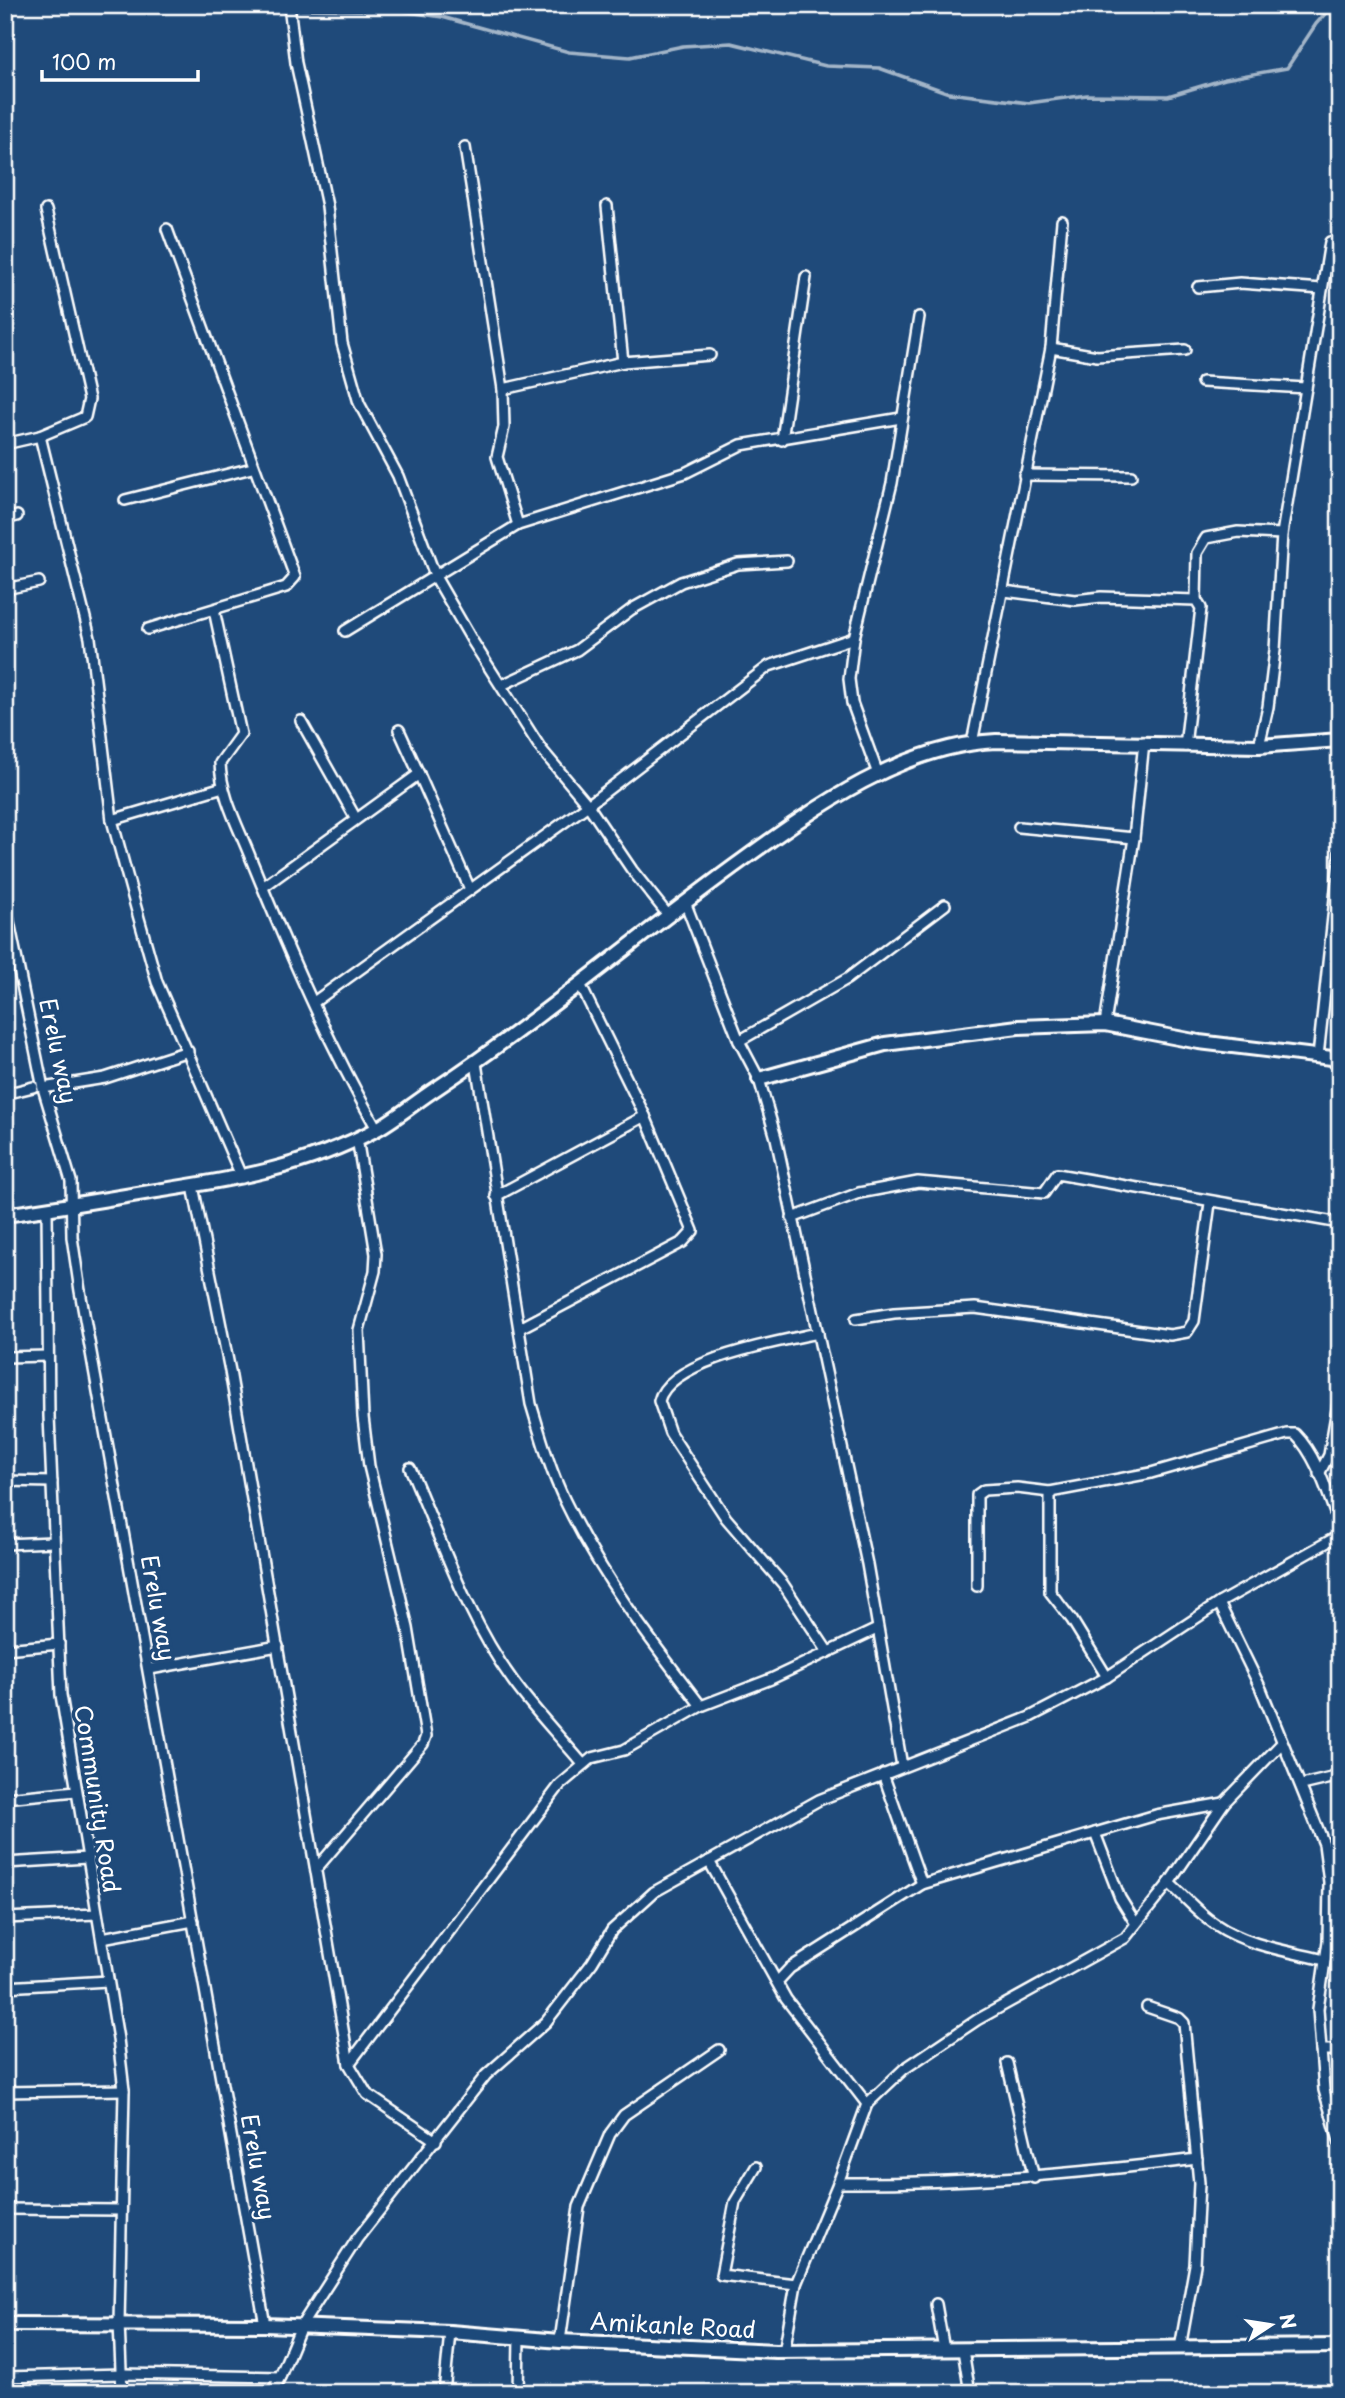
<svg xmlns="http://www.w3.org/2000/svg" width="1345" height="2398" font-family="'Playpen Sans',sans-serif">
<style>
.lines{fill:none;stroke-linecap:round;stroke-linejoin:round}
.stream{stroke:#a3b5c8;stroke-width:3.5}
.street-casing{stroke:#fff;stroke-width:14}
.secondary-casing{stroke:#fff;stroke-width:18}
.street{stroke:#1f4a7a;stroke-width:9}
.secondary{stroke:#1f4a7a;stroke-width:12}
.labels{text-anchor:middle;stroke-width:7;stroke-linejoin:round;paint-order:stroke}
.street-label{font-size:23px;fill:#fff;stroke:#1f4a7a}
</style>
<rect width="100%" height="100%" fill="#1f4a7a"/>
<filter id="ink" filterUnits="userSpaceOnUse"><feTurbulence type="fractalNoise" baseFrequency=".0143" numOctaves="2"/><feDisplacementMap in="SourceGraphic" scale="14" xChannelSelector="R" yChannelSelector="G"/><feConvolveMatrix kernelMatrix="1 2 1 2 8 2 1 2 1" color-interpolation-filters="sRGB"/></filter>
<g filter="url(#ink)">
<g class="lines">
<g class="stream">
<path d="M254,5L276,6"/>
<path d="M301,9L402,11L442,17L569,52L630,57L683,46L731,43L826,66L879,68L949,93L1029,103L1087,95L1168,96L1225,79L1287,68L1316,24L1333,5"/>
</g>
<defs>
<g id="street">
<path d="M289,5L296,63L327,206L342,343L359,403L398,476L436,578L473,642L541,749L588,805L632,870L668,915"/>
<path d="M465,147L503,389L504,427L497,457L518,525"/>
<path d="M607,206L623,362"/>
<path d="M46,210L89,399L85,417L40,436L90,638L112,820L131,890L157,982L242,1178"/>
<path d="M1198,287L1240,283L1322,289"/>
<path d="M1051,348L1097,356L1185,350"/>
<path d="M1202,382L1306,388"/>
<path d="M503,389L623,362L710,355"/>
<path d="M782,440L806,277"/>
<path d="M5,444L40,436"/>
<path d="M1024,475L1131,476"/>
<path d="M125,500L252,468"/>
<path d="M5,519L17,516"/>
<path d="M5,589L39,582"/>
<path d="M1004,591L1075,600L1101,597L1196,600L1201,608L1185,746"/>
<path d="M1196,600L1197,553L1206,538L1238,532L1282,534"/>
<path d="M214,610L241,734L220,763C221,796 239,828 251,859C288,950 328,1043 377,1129"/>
<path d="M148,629L286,587L295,577L167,229"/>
<path d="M345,631L518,525L685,473L741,445L901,418"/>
<path d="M502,685L577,650L632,609L681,582L738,564L787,561"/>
<path d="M301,721L355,817"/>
<path d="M399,730L419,774"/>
<path d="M972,743L1051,348L1062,221"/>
<path d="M1259,746L1268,707L1275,650L1282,534L1330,242"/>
<path d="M878,774L852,703L849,679L854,638L892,483L919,317"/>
<path d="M112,820L223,787"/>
<path d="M1019,827L1134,838"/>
<path d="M263,887L419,774L469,887"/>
<path d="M5,902L43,1088L71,1181L72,1237L80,1291L265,2325"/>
<path d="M685,902L739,1041L759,1079L776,1138L867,1564L902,1766"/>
<path d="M314,1002L588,805L769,666L854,638"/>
<path d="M1105,1024L1134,838L1144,742"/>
<path d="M739,1041L847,979L945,905"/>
<path d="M1318,1056L1340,852"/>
<path d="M476,1063L531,1404C541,1437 550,1470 565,1501C601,1576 651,1641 701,1706"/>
<path d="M43,1088L105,1078L188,1051"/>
<path d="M5,1094L33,1087"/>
<path d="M193,1186L230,1371L349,2064L367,2094L436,2141"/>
<path d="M496,1196L645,1116"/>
<path d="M47,1209L49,1416L61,1695L118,2039L124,2090L119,2323L122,2393"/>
<path d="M792,1218L859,1193L918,1182L1044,1193L1057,1174L1340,1223"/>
<path d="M856,1319L894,1313L975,1308L1170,1335L1187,1332L1194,1321L1210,1203"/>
<path d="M520,1328L683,1242L693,1231L645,1116L580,984"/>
<path d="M818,1333C782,1341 669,1359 659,1401L670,1433L726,1518L783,1584L828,1652"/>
<path d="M5,1357L48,1356"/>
<path d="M410,1468C441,1539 467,1618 513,1681C534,1710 559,1736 582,1763"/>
<path d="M1319,1474L1329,1455L1340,1392"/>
<path d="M5,1481L52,1482"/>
<path d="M1050,1492V1592L1072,1620L1107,1677"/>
<path d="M5,1544L53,1542"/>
<path d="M977,1586V1495L984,1490L1017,1488L1050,1492L1151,1473L1287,1434H1295C1318,1457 1328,1496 1340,1526"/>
<path d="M1219,1603L1261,1689L1324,1844L1329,1882L1328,1941L1318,2009L1324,2090L1340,2144"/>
<path d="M5,1649L59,1644"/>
<path d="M150,1669L278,1646"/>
<path d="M883,1774L922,1884"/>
<path d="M1302,1785L1340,1776"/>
<path d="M5,1798L76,1791"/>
<path d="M1095,1833L1120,1898L1136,1924"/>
<path d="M709,1861L786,1999L867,2104L838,2183L796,2284L784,2352"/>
<path d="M5,1863L87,1858"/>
<path d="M316,1869L423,1744L426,1736L408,1628L369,1466L363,1417L359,1330L375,1271L376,1254L357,1138"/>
<path d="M1169,1883C1184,1896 1198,1913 1215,1924C1247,1946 1288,1951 1325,1960"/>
<path d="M5,1918L97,1914"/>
<path d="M102,1938L193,1921"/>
<path d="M777,1982L790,1968L922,1884L1156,1815L1224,1803"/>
<path d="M5,1987L108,1981"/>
<path d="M1147,2007L1179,2018L1184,2023L1199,2183L1195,2265L1180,2348"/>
<path d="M1321,2050H1340"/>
<path d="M1007,2063L1034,2178"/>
<path d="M349,2064L560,1785L592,1758L624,1750L701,1706L771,1679L877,1629"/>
<path d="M5,2092L124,2090"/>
<path d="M867,2104L904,2069L977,2020L1125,1938L1169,1883L1224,1803L1281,1744"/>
<path d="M756,2167L735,2202L721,2275L796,2284"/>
<path d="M838,2183C961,2184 1075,2174 1197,2159"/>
<path d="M5,2209L121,2210"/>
<path d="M936,2304L944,2350"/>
<path d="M560,2341L579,2207L610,2134L624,2115L719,2050"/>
<path d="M963,2350L970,2393"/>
<path d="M5,2377L123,2374L280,2377"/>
<path d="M273,2393L301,2326L357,2239L486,2075L546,2022L592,1963L612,1930L654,1892L819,1800L1030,1717L1107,1677L1219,1603L1340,1535"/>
<path d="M444,2393L450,2332"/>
<path d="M518,2393L519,2338"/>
</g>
<g id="secondary">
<path d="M759,1079L885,1044L1018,1027L1105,1024L1199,1042L1340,1059"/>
<path d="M5,1215C54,1208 102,1200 150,1192C230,1180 305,1168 377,1129C398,1117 417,1101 437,1088C544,1017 641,933 744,859C819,805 902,746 996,741L1259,746L1340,740"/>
<path d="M5,2324L265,2325L450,2332L560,2341L776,2351L1340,2346"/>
</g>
</defs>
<use href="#street" class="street-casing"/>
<use href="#secondary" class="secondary-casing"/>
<use href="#street" class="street"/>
<use href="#secondary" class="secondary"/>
</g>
</g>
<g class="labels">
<g class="street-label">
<text transform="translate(58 1051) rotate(78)" y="8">Erelu way</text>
<text transform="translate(158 1608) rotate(80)" y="8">Erelu way</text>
<text transform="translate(97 1799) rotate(81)" y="8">Community Road</text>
<text transform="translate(258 2167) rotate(80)" y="8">Erelu way</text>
<text transform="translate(673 2326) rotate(3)" y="8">Amikanle Road</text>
</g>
</g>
<rect width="1345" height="2398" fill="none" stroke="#1f4a7a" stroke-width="28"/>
<rect x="14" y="14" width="1317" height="2370" fill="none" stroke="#fff" stroke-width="2.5" filter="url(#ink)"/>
<g transform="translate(1271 2325) rotate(78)" stroke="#1f4a7a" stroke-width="5" paint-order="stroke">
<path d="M0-5L12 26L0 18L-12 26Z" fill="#ffffff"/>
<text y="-10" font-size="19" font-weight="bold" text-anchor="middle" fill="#ffffff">N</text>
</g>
<path d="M42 70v10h156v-10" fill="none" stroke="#ffffff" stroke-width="3.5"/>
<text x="52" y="70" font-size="21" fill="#ffffff" stroke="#1f4a7a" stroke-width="5" paint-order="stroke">100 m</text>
</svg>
